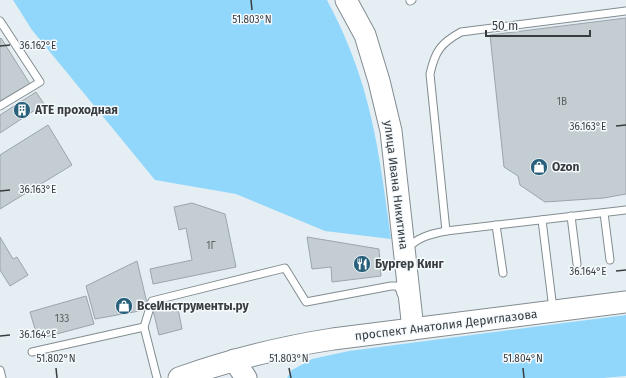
<svg xmlns="http://www.w3.org/2000/svg" width="626" height="378" font-family="'Fira Sans',sans-serif">
<style>
.green{fill:#91d7fc}
.building{fill:#c3cdd2;stroke:#9ba5aa}
.lines{fill:none;stroke-linecap:round;stroke-linejoin:round}
.lane-casing{stroke:#838c91;stroke-width:9}
.secondary-casing{stroke:#838c91;stroke-width:23}
.lane{stroke:#fff;stroke-width:7}
.secondary{stroke:#fff;stroke-width:21}
.ticks{fill:none;stroke:#393d3f;stroke-width:1.5}
.labels{text-anchor:middle;stroke-width:3;stroke-linejoin:round;paint-order:stroke}
.number-label{font-size:10px;fill:#5c6164}
.poi-label{font-size:12px;font-weight:bold;fill:#393d3f;stroke:#f5fafe;text-anchor:start}
.street-label{font-size:12px;fill:#393d3f;stroke:#f5fafe}
.ticks-label{font-size:10px;text-anchor:middle;fill:#393d3f;stroke:#f5fafe;stroke-width:3;stroke-linejoin:round;paint-order:stroke}
</style>
<rect width="100%" height="100%" fill="#e4eef3"/>
<g class="green">
<path d="M13,0H327C342,28 355,59 364,90C378,138 384,189 391,239L325,231L236,194L155,180L32,30Z"/>
<path d="M626,315V376L603,378H287L292,370L312,359L349,351Z"/>
</g>
<g class="building">
<path d="M626,18V194L604,198L545,202L520,185L518,176L504,167L490,35Z"/>
<path d="M1,38L30,84L0,102V39Z"/>
<path d="M36,92L44,104L0,133V115Z"/>
<path d="M48,125L72,165L0,209V155Z"/>
<path d="M192,203L225,214L236,267L153,284L150,269L192,260L186,228L179,230L174,207Z"/>
<path d="M0,237L13,259L17,257L28,275L10,286L0,270Z"/>
<path d="M307,237L379,249L381,276L332,282L331,267L312,269Z"/>
<path d="M137,261L148,307L145,310L95,319L86,286Z"/>
<path d="M86,296L94,324L38,339L30,312Z"/>
<path d="M177,304L182,329L159,335L153,310Z"/>
</g>
<g class="lines">
<defs>
<g id="lane">
<path d="M410,1L412,0"/>
<path d="M0,21L40,82L0,106"/>
<path d="M604,213L610,260"/>
<path d="M571,216L577,264"/>
<path d="M542,220L553,309"/>
<path d="M496,225L503,273"/>
<path d="M446,231L430,74C435,51 441,43 461,32L626,11"/>
<path d="M408,248C418,237 431,234 446,231L626,210"/>
<path d="M144,327L152,301L285,268L306,302L391,286H397L400,290L401,294"/>
<path d="M32,352L144,327L157,378"/>
<path d="M0,370L2,378"/>
</g>
<g id="secondary">
<path d="M346,0L365,35L379,81L391,131L413,329"/>
<path d="M234,360L246,378"/>
<path d="M179,378C230,360 281,347 333,339L626,302"/>
</g>
</defs>
<use href="#lane" class="lane-casing"/>
<use href="#secondary" class="secondary-casing"/>
<use href="#lane" class="lane"/>
<use href="#secondary" class="secondary"/>
</g>
<path class="ticks" d="M251,0L252,10M0,46L10,45M616,126L626,125M0,191L10,190M616,271L626,270M0,336L10,335M56,368L57,378M289,368L291,378M523,368L524,378"/>
<defs>
<symbol id="building-disc" viewBox="-11 -11 22 22"><circle r="9.5" fill="#29607b" stroke="#f5fafe"/><path d="M-4-6H4V6H1V3H-1V6H-4ZM-2.5-4.3h1.7v1.8h-1.7ZM.8-4.3h1.7v1.8H.8ZM-2.5-1h1.7V.8h-1.7ZM.8-1h1.7V.8H.8Z" fill="#fff"/></symbol>
<symbol id="shop-disc" viewBox="-11 -11 22 22"><circle r="9.5" fill="#29607b" stroke="#f5fafe"/><path d="M-5-2.5h2.3a2.7 3.5 0 0 1 5.4 0H5L5.5 6h-11ZM-1.5-2.5h3a1.5 2.3 0 0 0-3 0Z" fill="#fff"/></symbol>
<symbol id="restaurant-disc" viewBox="-11 -11 22 22"><circle r="9.5" fill="#29607b" stroke="#f5fafe"/><path d="M-5-6h1v4h1v-4h1v4h1v-4h1v5L-1.5 .5V6h-2V.5L-5-1ZM5-6V6H3V1.5H1.5Q1.5-4 5-6Z" fill="#fff"/></symbol>
</defs>
<g fill-rule="evenodd">
<use href="#building-disc" x="12" y="100" width="20" height="20"/>
<use href="#shop-disc" x="529" y="157" width="20" height="20"/>
<use href="#restaurant-disc" x="352" y="254" width="20" height="20"/>
<use href="#shop-disc" x="114" y="296" width="20" height="20"/>
</g>
<g class="labels">
<g class="number-label">
<text x="562" y="105">1В</text>
<text x="211" y="249">1Г</text>
<text x="62" y="322">133</text>
</g>
<g class="poi-label">
<text x="35" y="114">АТЕ проходная</text>
<text x="552" y="171">Ozon</text>
<text x="375" y="268">Бургер Кинг</text>
<text x="137" y="310">ВсеИнструменты.ру</text>
</g>
<g class="street-label">
<text transform="translate(396 185) rotate(83)" y="4">улица Ивана Никитина</text>
<text transform="translate(446 325) rotate(-7)" y="4">проспект Анатолия Дериглазова</text>
</g>
</g>
<g class="ticks-label">
<text x="252" y="23">51.803°N</text>
<text x="38" y="49">36.162°E</text>
<text x="588" y="130">36.163°E</text>
<text x="38" y="193">36.163°E</text>
<text x="588" y="275">36.164°E</text>
<text x="38" y="338">36.164°E</text>
<text x="56" y="362">51.802°N</text>
<text x="289" y="362">51.803°N</text>
<text x="523" y="362">51.804°N</text>
</g>
<path d="M486 30v6h104v-6" fill="none" stroke="#393d3f" stroke-width="2"/>
<text x="492" y="30" font-size="12" fill="#393d3f" stroke="#f5fafe" stroke-width="3" paint-order="stroke">50 m</text>
</svg>
